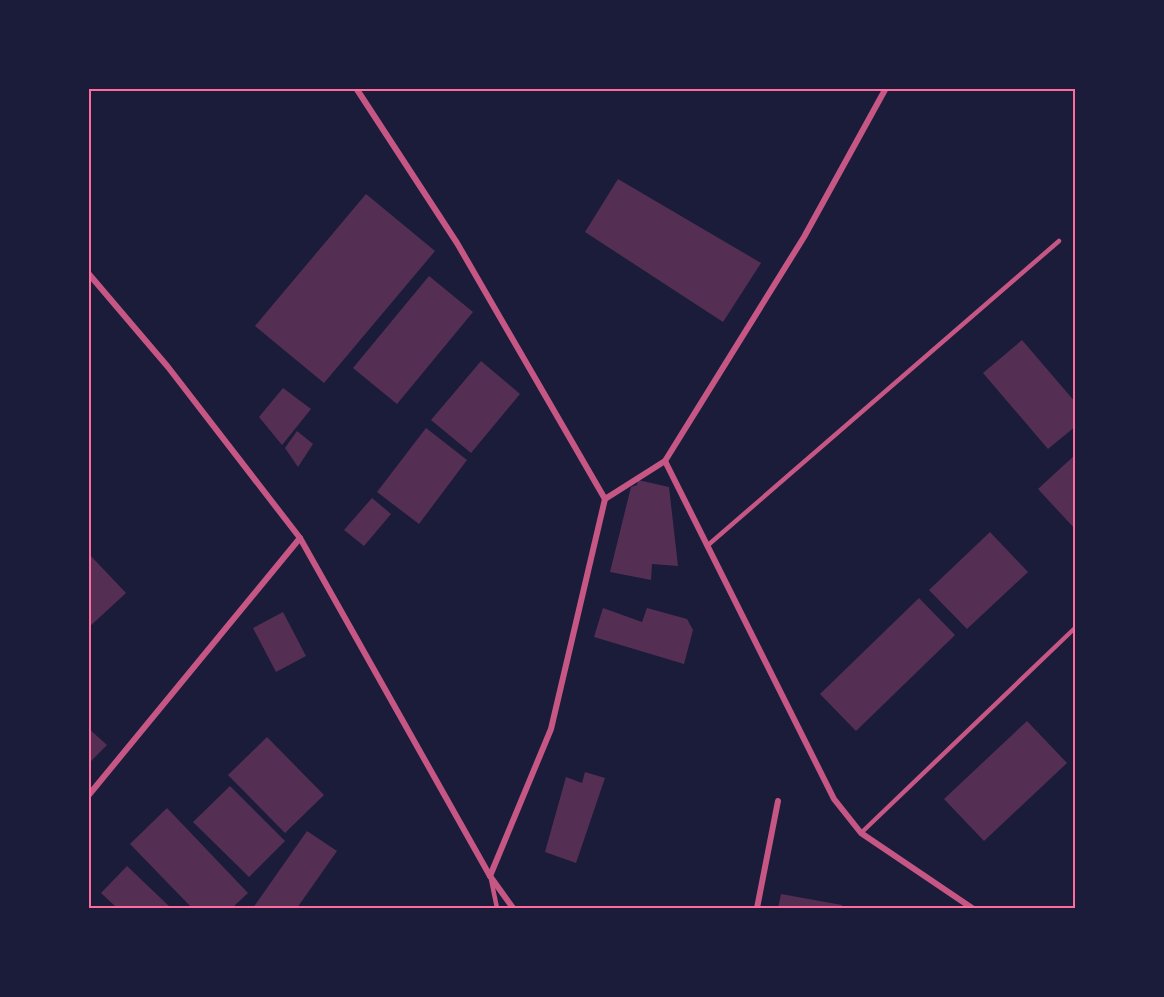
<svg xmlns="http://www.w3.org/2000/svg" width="1164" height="997" font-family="Ubuntu,sans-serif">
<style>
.building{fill:#542f53}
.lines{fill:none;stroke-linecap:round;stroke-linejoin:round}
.service{stroke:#c65784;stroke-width:4.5}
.minor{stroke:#c65784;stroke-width:6}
.neatline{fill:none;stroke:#ff6b9d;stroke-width:2}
</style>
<rect width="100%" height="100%" fill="#1b1b3a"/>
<g class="building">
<path d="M618,179L761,263L723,322L585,232Z"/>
<path d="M366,194L435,251L324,383L255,326Z"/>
<path d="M429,276L473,312L397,404L353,368Z"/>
<path d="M1022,340L1076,403V426L1048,449L983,373Z"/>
<path d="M481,361L520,394L471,453L431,420Z"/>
<path d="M283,388L311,409L282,445L259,417Z"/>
<path d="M426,428L467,460L419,524L377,492Z"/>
<path d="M297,431L313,444L298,467L285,448Z"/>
<path d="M1076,454V530L1038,489Z"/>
<path d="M638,480L669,487L678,566L652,564L651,580L610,572L631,487L637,485Z"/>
<path d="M372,498L391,514L364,546L344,530Z"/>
<path d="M990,532L1028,572L967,629L929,590Z"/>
<path d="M88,553L126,593L88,628Z"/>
<path d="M919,598L955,635L856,731L820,694Z"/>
<path d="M603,608L642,622L647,608L687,619L693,630L684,664L594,637Z"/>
<path d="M283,612L306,656L276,672L253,628Z"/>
<path d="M1027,721L1067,763L984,841L944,799Z"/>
<path d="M88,728L107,745L88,764Z"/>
<path d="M267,737L324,795L285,833L228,775Z"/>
<path d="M585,772L605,778L576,863L545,852L566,777L582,783Z"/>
<path d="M230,786L285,841L249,877L193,822Z"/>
<path d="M167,808L248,893L232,908H192L130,844Z"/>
<path d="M307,831L337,851L297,908H253Z"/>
<path d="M127,866L171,908H117L101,893Z"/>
<path d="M781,894L842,905L841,908H778Z"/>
</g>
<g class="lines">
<g class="service">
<path d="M707,546L1059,241"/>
<path d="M861,833L1076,627"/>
<path d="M491,879L497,908"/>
</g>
<g class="minor">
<path d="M356,88L457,243L605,499"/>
<path d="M88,273L168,367L300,538L490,876L513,908"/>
<path d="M665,461L834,799L861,833L972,908"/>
<path d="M605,499L665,461L804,237L886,88"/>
<path d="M88,796L300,538"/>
<path d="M490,876L551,729L605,499"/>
<path d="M757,908L778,801"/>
</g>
</g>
<rect width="1164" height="997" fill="none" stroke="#1b1b3a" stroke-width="180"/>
<rect x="90" y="90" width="984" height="817" class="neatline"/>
</svg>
